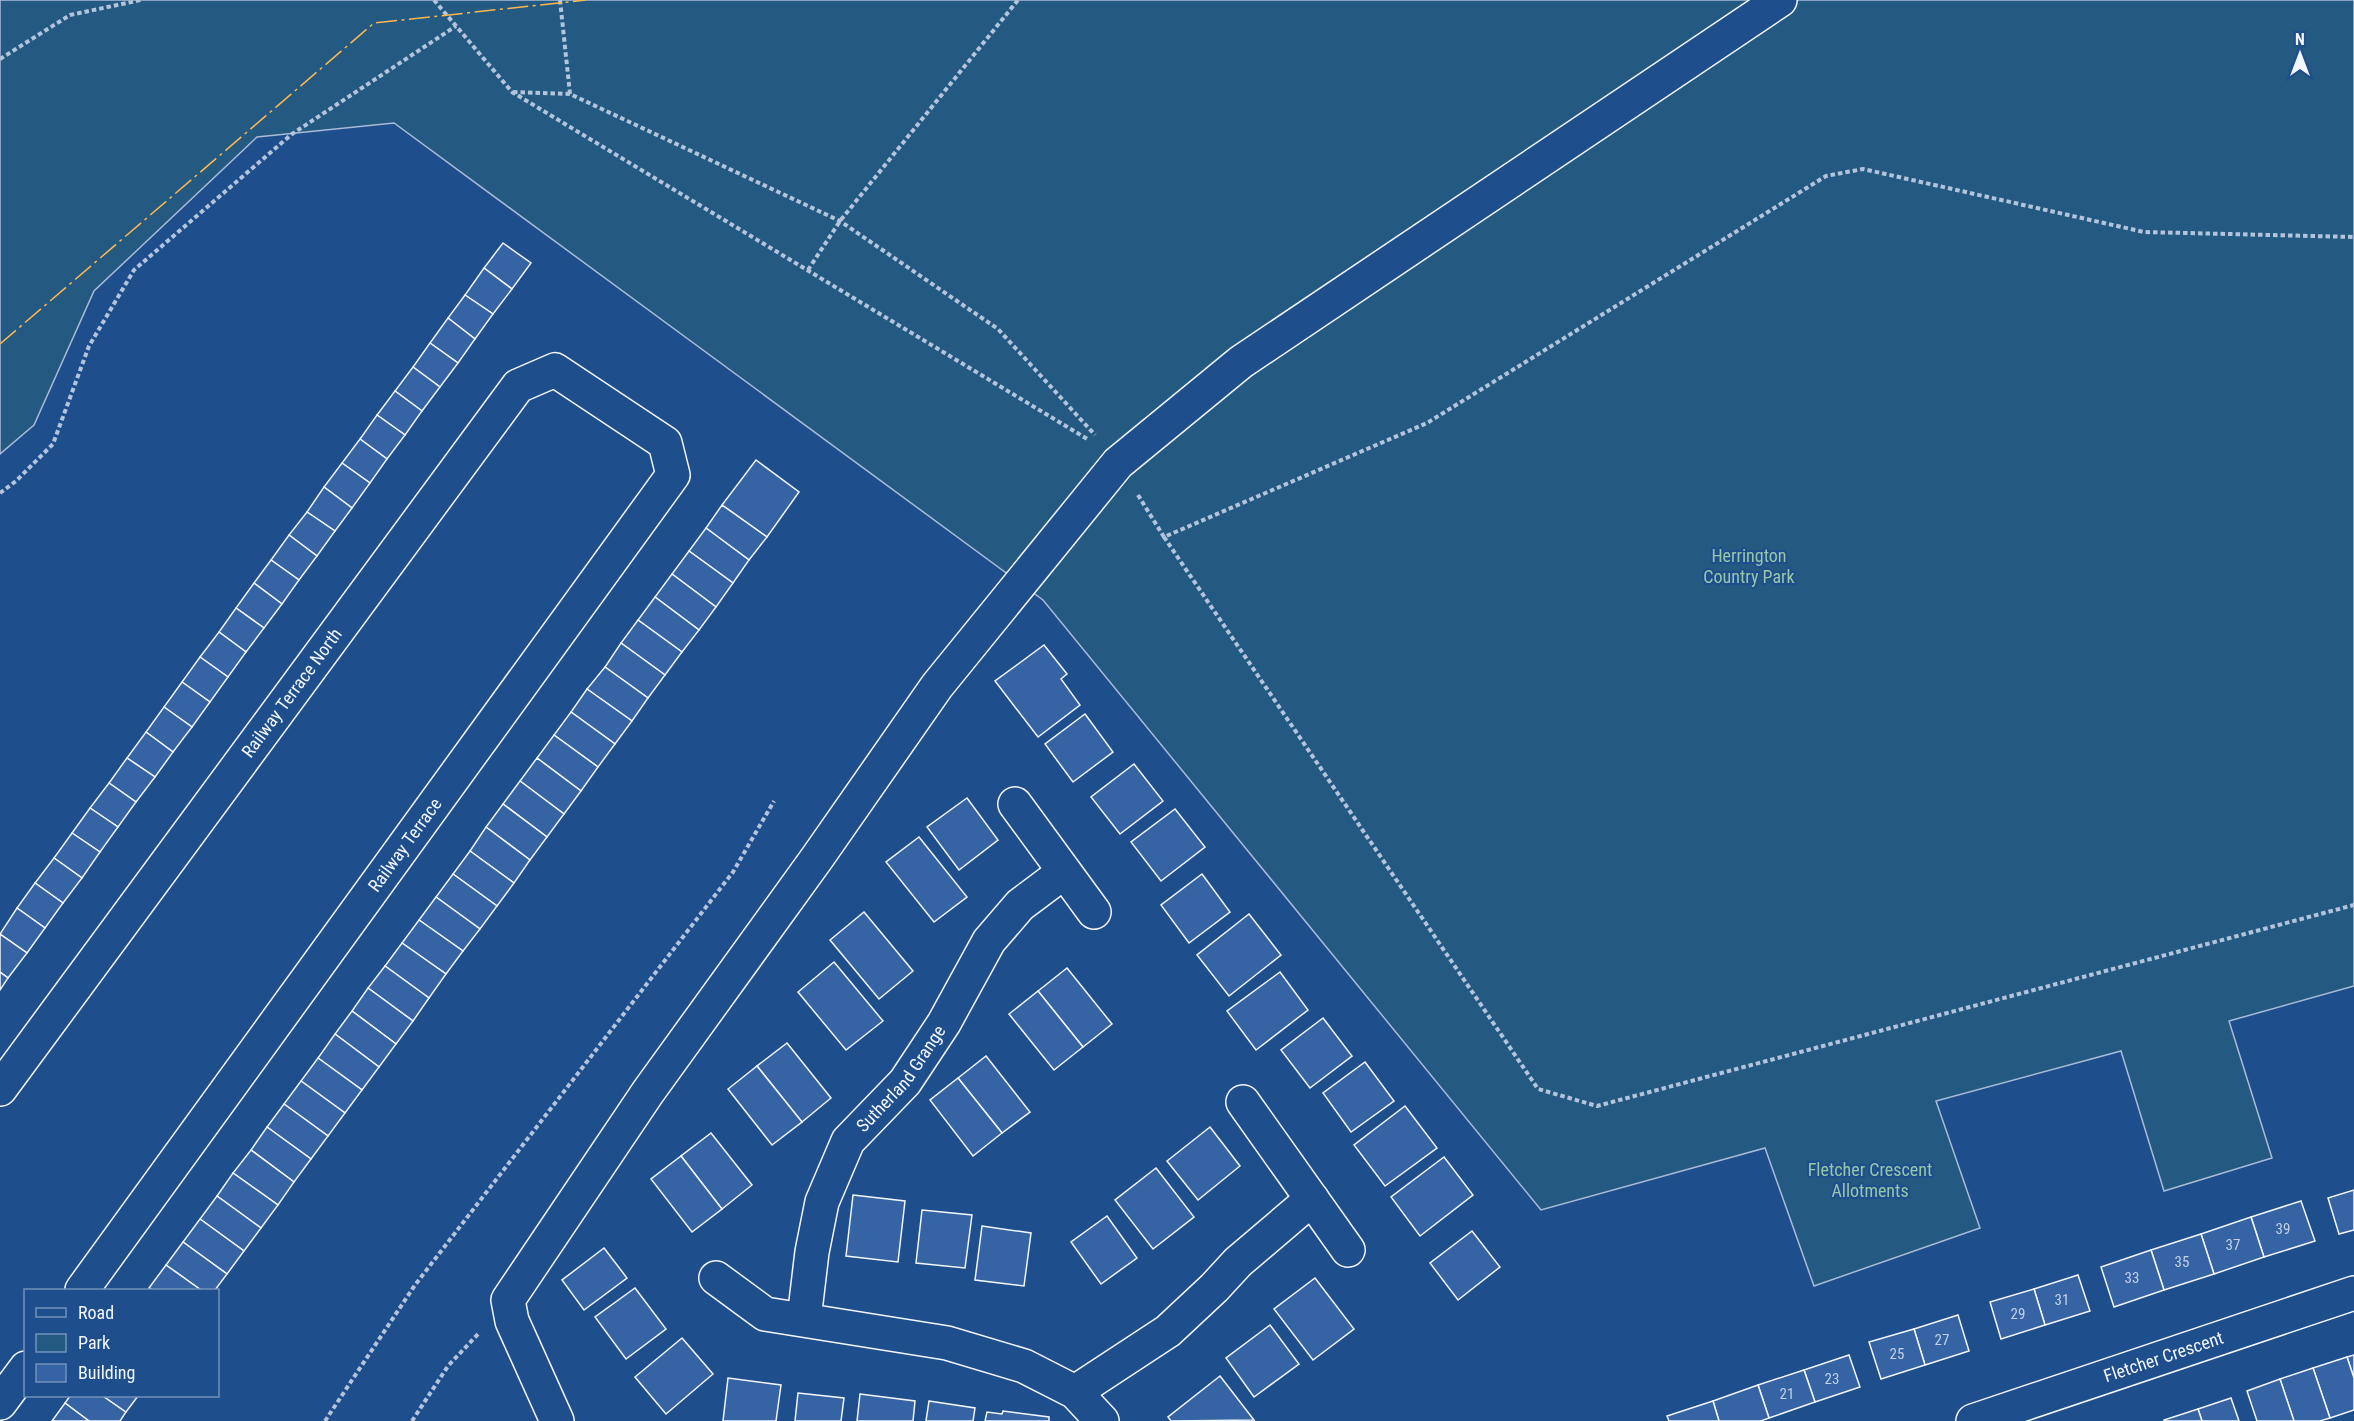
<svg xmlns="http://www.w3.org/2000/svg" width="2354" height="1421" font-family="'Roboto Condensed',sans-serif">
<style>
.green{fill:#245a82;stroke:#a8bbd7;stroke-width:1.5}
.building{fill:#3563a3;stroke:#f2f6ff;stroke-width:1.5}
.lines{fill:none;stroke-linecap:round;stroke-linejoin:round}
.minor-casing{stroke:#f2f6ff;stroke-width:36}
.path{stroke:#b3c4dc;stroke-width:4;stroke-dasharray:4.5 3;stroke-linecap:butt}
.minor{stroke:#1f4e8c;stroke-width:33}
.power{stroke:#ffb74d;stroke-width:1.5;stroke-dasharray:21 4.5 3 4.5;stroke-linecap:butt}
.labels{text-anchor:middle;stroke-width:4.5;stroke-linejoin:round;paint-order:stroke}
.number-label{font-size:15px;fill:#c3d1e8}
.park-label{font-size:18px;fill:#97c8a6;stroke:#1f4e8c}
.street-label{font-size:18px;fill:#f2f6ff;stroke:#1f4e8c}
</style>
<rect width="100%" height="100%" fill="#1f4e8c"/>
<path class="green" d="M0,0H2354V986L2229,1021L2272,1158L2164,1191L2121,1051L1936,1101L1980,1228L1814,1286L1765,1148L1541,1210L1043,600L394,123L257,137L94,291L34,425L0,454Z"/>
<g class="building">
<path d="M503,243L531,263L512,289L484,268Z"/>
<path d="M484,268L512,289L493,314L465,295Z"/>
<path d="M465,295L493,314L475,339L448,318Z"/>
<path d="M448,318L475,339L458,363L430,343Z"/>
<path d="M430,343L458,363L440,387L413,367Z"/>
<path d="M413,367L440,387L422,411L395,391Z"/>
<path d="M395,391L422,411L405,435L377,415Z"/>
<path d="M377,415L405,435L387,459L360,439Z"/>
<path d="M360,439L387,459L370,483L342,463Z"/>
<path d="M756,460L799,492L767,537L722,505Z"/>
<path d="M342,463L370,483L352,508L324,487Z"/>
<path d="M324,487L352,508L335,531L307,512Z"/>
<path d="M722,505L767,537L749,560L706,528Z"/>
<path d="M307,512L335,531L317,556L289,535Z"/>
<path d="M706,528L749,560L733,583L689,551Z"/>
<path d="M289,535L317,556L299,580L271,560Z"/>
<path d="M689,551L733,583L716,607L672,574Z"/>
<path d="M271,560L299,580L282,604L254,583Z"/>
<path d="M672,574L716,607L699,630L655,597Z"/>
<path d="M254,583L282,604L264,628L236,608Z"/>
<path d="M655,597L699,630L682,652L638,620Z"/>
<path d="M236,608L264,628L246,652L219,632Z"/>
<path d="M638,620L682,652L665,675L621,643Z"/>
<path d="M219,632L246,652L228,677L200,657Z"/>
<path d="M621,643L665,675L648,698L605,667Z"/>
<path d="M1044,645L1067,674L1061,679L1080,705L1038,737L995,681Z"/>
<path d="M200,657L228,677L210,702L182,682Z"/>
<path d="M605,667L648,698L632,721L587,689Z"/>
<path d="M182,682L210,702L192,727L164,707Z"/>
<path d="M587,689L632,721L615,744L571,712Z"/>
<path d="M164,707L192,727L173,752L146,732Z"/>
<path d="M571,712L615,744L598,767L554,735Z"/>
<path d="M1085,714L1113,752L1073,782L1045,744Z"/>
<path d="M146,732L173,752L155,777L127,758Z"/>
<path d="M554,735L598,767L581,791L537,758Z"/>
<path d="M127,758L155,777L136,802L109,783Z"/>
<path d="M537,758L581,791L564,814L520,781Z"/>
<path d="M1134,764L1163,801L1120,834L1091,797Z"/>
<path d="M520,781L564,814L547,837L503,804Z"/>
<path d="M109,783L136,802L118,827L90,808Z"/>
<path d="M967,798L998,840L959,870L927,827Z"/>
<path d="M503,804L547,837L530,860L486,827Z"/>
<path d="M90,808L118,827L100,852L72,833Z"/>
<path d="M1175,809L1205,847L1161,881L1131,842Z"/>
<path d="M486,827L530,860L514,883L470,851Z"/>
<path d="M72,833L100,852L82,878L54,858Z"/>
<path d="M919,837L967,897L934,922L886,862Z"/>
<path d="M470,851L514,883L497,906L453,874Z"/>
<path d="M54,858L82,878L63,903L35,883Z"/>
<path d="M453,874L497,906L480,929L436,897Z"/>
<path d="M1202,874L1230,912L1189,943L1161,905Z"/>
<path d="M35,883L63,903L45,928L17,908Z"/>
<path d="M436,897L480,929L463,951L419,920Z"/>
<path d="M17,908L45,928L27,953L0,934Z"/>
<path d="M864,912L913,971L879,999L830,940Z"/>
<path d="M1249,914L1281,955L1229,996L1197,955Z"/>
<path d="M419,920L463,951L446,974L402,943Z"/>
<path d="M0,934L27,953L8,978L0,972Z"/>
<path d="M402,943L446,974L429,998L385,966Z"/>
<path d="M834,962L883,1021L846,1050L798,992Z"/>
<path d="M385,966L429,998L413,1021L368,988Z"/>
<path d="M1067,968L1112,1024L1083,1047L1038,991Z"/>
<path d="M0,972L8,978L0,990Z"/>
<path d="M1280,972L1308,1010L1256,1050L1227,1011Z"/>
<path d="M368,988L413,1021L396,1044L352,1011Z"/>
<path d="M1038,991L1083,1047L1054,1070L1009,1014Z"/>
<path d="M352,1011L396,1044L379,1067L335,1034Z"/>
<path d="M1323,1018L1352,1056L1310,1088L1281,1050Z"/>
<path d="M335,1034L379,1067L362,1090L318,1058Z"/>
<path d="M787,1043L831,1098L802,1122L757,1066Z"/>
<path d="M986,1056L1030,1112L1002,1133L958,1078Z"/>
<path d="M318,1058L362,1090L345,1113L301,1081Z"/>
<path d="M1365,1062L1394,1101L1351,1132L1323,1093Z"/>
<path d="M757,1066L802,1122L772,1145L728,1089Z"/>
<path d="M958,1078L1002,1133L973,1156L930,1100Z"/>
<path d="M301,1081L345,1113L328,1136L284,1104Z"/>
<path d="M284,1104L328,1136L311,1159L267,1127Z"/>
<path d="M1405,1106L1437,1148L1385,1186L1354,1145Z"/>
<path d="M267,1127L311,1159L294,1182L251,1150Z"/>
<path d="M1210,1127L1240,1166L1198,1200L1167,1161Z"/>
<path d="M711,1133L752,1185L722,1209L681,1156Z"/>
<path d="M251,1150L294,1182L278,1205L233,1173Z"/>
<path d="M681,1156L722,1209L692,1232L651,1179Z"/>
<path d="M1444,1157L1473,1195L1420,1236L1391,1197Z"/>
<path d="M1156,1168L1194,1217L1153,1249L1115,1200Z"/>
<path d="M233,1173L278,1205L261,1228L217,1196Z"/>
<path d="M2354,1190V1230L2339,1234L2328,1198Z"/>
<path d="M853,1195L905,1201L898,1262L846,1256Z"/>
<path d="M217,1196L261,1228L244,1251L200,1219Z"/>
<path d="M2301,1201L2315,1241L2264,1257L2251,1217Z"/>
<path d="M922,1210L972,1215L965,1268L916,1263Z"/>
<path d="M1107,1216L1137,1258L1101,1284L1071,1242Z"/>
<path d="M2251,1217L2264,1257L2214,1274L2201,1234Z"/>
<path d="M200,1219L244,1251L227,1274L183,1242Z"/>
<path d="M982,1226L1031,1233L1024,1286L975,1280Z"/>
<path d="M1472,1231L1500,1267L1458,1300L1430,1263Z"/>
<path d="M2201,1234L2214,1274L2164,1290L2151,1250Z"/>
<path d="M183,1242L227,1274L215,1290H201L166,1265Z"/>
<path d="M604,1248L627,1278L584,1310L562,1280Z"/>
<path d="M2151,1250L2164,1290L2114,1307L2101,1267Z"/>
<path d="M166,1265L201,1290H153L149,1288Z"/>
<path d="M2078,1275L2090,1311L2045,1325L2034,1289Z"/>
<path d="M1315,1278L1354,1329L1313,1360L1274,1309Z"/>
<path d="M635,1288L666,1329L626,1359L595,1317Z"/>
<path d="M2034,1289L2045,1325L2001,1339L1990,1302Z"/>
<path d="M1958,1315L1969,1351L1925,1365L1914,1329Z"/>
<path d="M1270,1325L1299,1364L1254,1397L1226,1358Z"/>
<path d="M1914,1329L1925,1365L1881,1379L1869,1342Z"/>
<path d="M682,1338L713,1374L666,1414L635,1377Z"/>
<path d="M1849,1355L1860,1387L1815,1402L1804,1370Z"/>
<path d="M2354,1355V1378L2347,1357Z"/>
<path d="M2347,1357L2354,1378V1410L2330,1418L2313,1368Z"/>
<path d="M2313,1368L2330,1418L2320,1421H2294L2280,1379Z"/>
<path d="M1804,1370L1815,1402L1769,1418L1758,1385Z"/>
<path d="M1220,1376L1254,1420L1171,1421L1168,1417Z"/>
<path d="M728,1378L781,1385L776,1421H723Z"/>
<path d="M2280,1379L2294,1421H2257L2247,1391Z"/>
<path d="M1758,1385L1769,1418L1761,1421H1719L1713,1401Z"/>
<path d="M798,1393L844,1398L841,1421H795Z"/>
<path d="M860,1394L915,1401L913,1421H857Z"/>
<path d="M70,1396H103L126,1412L120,1421H89L65,1403Z"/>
<path d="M103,1396H138L126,1412Z"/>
<path d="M2231,1398L2239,1421H2202L2198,1409Z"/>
<path d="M929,1401L975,1408L973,1421H926Z"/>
<path d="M1713,1401L1719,1421H1669L1667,1416Z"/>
<path d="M65,1403L89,1421H52Z"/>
<path d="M2198,1409L2202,1421H2164V1420Z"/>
<path d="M1003,1411L1049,1417V1421H985L987,1412L1002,1414Z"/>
</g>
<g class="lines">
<defs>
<g id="minor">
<path d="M1015,804L1094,912"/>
<path id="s1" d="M0,1089L518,386L555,370L665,443L673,475L82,1290"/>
<path d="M1243,1102L1348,1250"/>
<path d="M716,1278L765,1314L947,1343L1024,1366L1075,1392L1102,1421"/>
<path id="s2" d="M804,1319L812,1252L822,1202L848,1141L905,1082L944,1023L989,941L1020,905L1064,872"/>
<path d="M1075,1392L1168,1331L1214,1288L1238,1262L1312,1199"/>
<path d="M0,1403L26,1368"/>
<path d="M557,1421L512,1321L508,1300L648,1092L817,858L937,686L1118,463L1241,362L1780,0"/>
<path id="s3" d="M1973,1421L2354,1293"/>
</g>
</defs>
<use href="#minor" class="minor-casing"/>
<g class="path">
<path d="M434,0L512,92L1089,440"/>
<path d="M560,0L570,94L840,221L998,329L1095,435"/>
<path d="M0,59L70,15L141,0"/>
<path d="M513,92L570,94"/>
<path d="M808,270L840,221L1018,0"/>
<path d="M0,493L16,481L53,444L89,346L134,270L292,134L456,26"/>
<path d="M1138,495L1164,537L1427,423L1826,176L1863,169L2144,232L2354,237"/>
<path d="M1164,537L1538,1089L1597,1106L2354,905"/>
<path d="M325,1421L415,1285L733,872L774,801"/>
<path d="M412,1421L448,1366L478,1334"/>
</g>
<use href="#minor" class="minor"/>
<path class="power" d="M0,344L374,23L586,0"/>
</g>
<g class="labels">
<g class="number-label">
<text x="2283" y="1234">39</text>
<text x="2233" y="1250">37</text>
<text x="2182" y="1267">35</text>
<text x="2132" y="1283">33</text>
<text x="2062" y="1305">31</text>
<text x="2018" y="1319">29</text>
<text x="1942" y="1345">27</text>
<text x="1897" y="1359">25</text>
<text x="1832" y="1384">23</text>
<text x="1787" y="1399">21</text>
</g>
<g class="park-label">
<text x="1749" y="562">Herrington<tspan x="1749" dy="21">Country Park</tspan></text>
<text x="1870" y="1176">Fletcher Crescent<tspan x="1870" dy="21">Allotments</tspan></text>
</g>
<g class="street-label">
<text dy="6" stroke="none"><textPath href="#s1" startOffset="492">Railway Terrace North</textPath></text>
<text transform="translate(405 845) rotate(-54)" y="6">Railway Terrace</text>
<text dy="6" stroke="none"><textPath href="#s2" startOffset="267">Sutherland Grange</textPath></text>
<text dy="6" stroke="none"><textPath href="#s3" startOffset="201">Fletcher Crescent</textPath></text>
</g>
</g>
<rect x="24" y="1289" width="195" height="108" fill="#1f4e8c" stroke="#7391ba" stroke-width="1.5"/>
<rect x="36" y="1308" width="30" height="9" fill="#1f4e8c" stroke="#7391ba" stroke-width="1.5"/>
<text x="78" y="1319" font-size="18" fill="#f2f6ff">Road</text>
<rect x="36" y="1334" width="30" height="18" fill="#245a82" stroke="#7391ba" stroke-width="1.5"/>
<text x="78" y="1349" font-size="18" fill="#f2f6ff">Park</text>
<rect x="36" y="1364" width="30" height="18" fill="#3563a3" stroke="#7391ba" stroke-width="1.5"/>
<text x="78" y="1379" font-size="18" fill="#f2f6ff">Building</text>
<g transform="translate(2300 54)" stroke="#1f4e8c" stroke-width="4.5" paint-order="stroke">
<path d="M0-4.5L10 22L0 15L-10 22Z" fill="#f2f6ff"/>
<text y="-9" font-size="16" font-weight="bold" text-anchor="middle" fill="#f2f6ff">N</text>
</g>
</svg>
